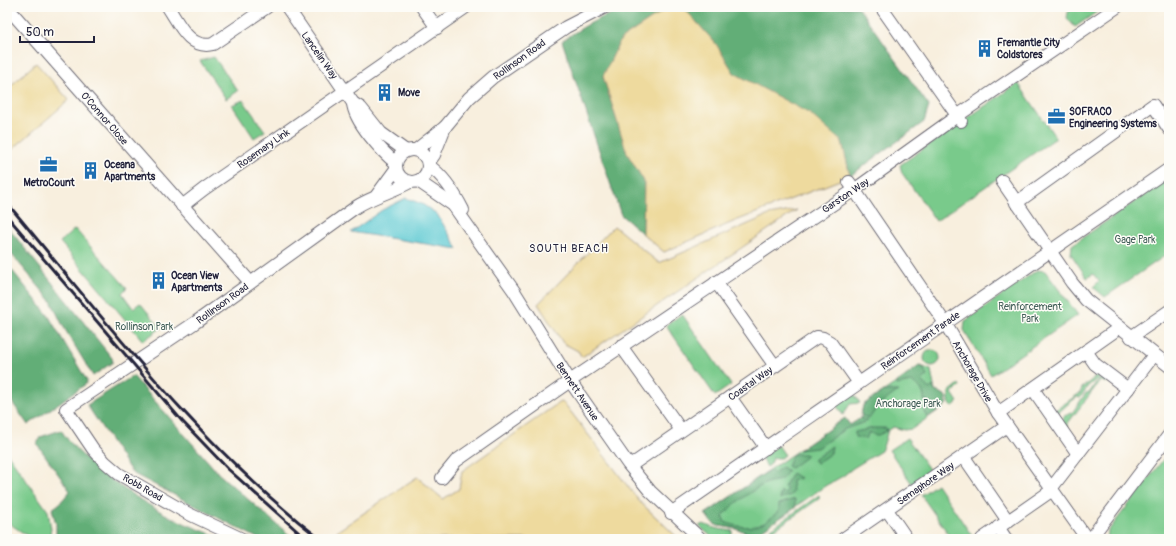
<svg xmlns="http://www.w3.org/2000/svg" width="1176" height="546" font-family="Pangolin,sans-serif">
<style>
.green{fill:#79ca8b;stroke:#4e7663}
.forest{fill:#62ae77;stroke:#426859}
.sand{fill:#eeda9e;stroke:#887e6c}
.water{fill:#5ecad3;stroke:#407687}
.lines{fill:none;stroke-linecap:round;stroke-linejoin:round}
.minor-casing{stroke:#6d6a74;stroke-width:14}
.minor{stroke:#fff;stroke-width:12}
.rail{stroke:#22223b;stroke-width:3}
.labels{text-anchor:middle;stroke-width:3;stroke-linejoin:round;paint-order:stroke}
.poi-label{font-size:10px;font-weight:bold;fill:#22223b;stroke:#fdfcf7;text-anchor:start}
.street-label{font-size:10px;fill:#22223b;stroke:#fdfcf7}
.park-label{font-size:10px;fill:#405d57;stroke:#fdfcf7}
.neighbourhood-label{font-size:11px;letter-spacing:1px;fill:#22223b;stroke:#fdfcf7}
</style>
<rect width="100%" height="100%" fill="#fdfcf7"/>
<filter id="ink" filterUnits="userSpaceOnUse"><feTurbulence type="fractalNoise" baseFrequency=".025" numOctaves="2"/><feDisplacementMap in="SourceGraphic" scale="8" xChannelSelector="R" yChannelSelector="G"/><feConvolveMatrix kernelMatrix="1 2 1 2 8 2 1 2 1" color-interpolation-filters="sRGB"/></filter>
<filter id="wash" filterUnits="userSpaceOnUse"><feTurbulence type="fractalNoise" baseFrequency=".012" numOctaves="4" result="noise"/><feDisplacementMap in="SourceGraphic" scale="16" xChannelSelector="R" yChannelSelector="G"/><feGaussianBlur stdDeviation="0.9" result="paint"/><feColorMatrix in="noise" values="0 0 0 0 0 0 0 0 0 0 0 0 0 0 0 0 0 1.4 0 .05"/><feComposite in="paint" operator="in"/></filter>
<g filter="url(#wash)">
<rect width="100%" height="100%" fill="#f8efde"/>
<g class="green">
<path d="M1076,7H1104L1075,27L1067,18L1068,12Z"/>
<path d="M214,57L238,91L226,99L200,61Z"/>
<path d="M1018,83L1056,138L936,221L902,173L900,165Z"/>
<path d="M243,100L265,131L254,138L232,105Z"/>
<path d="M1169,178V253L1105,297L1093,287L1099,281L1093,274L1087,278L1071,254L1072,245Z"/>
<path d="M75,229L127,288L122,293L133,308L140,303L161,328L143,341L60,242Z"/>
<path d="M1037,270L1045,271L1078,315L991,375L964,330L965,321Z"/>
<path d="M682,314L731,385L715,396L666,325Z"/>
<circle cx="932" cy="358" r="8"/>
<path d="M921,366L931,370L935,391L945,395L946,405L912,429L904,430L893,427L888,430L884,444L881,451L853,468L843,476L825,486L756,534L714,524L705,514L845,418L850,425L861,418L863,405Z"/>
<path d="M1100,373V377L1088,386L1080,398L1077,397C1069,403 1063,408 1056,415L1054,411L1080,393L1082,388Z"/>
<path d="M1104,376L1108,379L1105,383L1101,380L1068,423V427L1066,429L1062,422L1064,416L1072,413L1086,393L1090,392L1095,384Z"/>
<path d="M959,384L960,386L952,393L958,402L952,407L949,402V392Z"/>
<path d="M853,393L860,403L850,404L843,415L836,405Z"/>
<path d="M907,438L931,472L912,484L889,450Z"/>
<path d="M778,445L785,455L781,458H773L771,464L767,467L761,458Z"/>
<path d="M1169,452V539H1107L1108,531Z"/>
<path d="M7,453L48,511L51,529L49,539H32L7,522Z"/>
<path d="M937,484L972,536L968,539H952L921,495Z"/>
<path d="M819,495L820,498L761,539H752L767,532Z"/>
<path d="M703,524L718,529L733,531L730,539H714L699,526Z"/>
</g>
<g class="forest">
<path d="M634,7H669L621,39L603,76L627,153L644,181L643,234L621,215L562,41C585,25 606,13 634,7Z"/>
<path d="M683,7H858L929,106L924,122L850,176L842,142L762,89L734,73L716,44Z"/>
<path d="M7,226L112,358L113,362L93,376L63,326L51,301L7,249Z"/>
<path d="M7,264L48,315L87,381L86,384L28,425L7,395Z"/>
<path d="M919,366L923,367L927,376L922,380L929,389L933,386L935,391L943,394L947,398L946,405L927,418L922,408L929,409L927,400L924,401C925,393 919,384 911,382L897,385L896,383Z"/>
<path d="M133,376L219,474L294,539H259L132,473L87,405Z"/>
<path d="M884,391H898L877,407L869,419L861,415L863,405Z"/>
<path d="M845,418L850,425L861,418L868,421L845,429L817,448L799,450Z"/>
<path d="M873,428H886L887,431L876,436L869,432L866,439L855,437V432Z"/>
<path d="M61,430C81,462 138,501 173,518C189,526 207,532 224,539H56V524L52,509L59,504L70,491L37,444L40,437Z"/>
<path d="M832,446L831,453L817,463L813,460Z"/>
<path d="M793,454H806V457L791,468L787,466Z"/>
<path d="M782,467L788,471C778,486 777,478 765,484C754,489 728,507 723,517L725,522C737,527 752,529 764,523C770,520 774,514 779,511V504L795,499V508L758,533L751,534L734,528L718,526L711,522L706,514L768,471L775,472Z"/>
<path d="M792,473L800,478L792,481L793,492L791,495L779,499L781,491L783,493L786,492V488L784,487Z"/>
</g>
<g class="sand">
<path d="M669,7H683L716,44L734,73L810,114L842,142L850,176L733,222L664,252L643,234L644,181L627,153L603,76L621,39Z"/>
<path d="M36,63L69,100L7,154V89Z"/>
<path d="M797,210L582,357L578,351L563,343L538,304L614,226L659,263L769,215Z"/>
<path d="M560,402L564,403L639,501L679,539H345L336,532L417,477L443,499L459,489L462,471Z"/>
</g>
<path class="water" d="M406,198L422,204L437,214L458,249L351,232L382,210Z"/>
</g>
<g filter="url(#ink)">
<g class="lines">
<defs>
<g id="minor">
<path d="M7,7L250,282"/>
<path d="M168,7C179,24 190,50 213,44L267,7"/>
<path d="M287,7L353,103L361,108L381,133L406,151"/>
<path d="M422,7L437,28"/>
<path d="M881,7L961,121"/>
<path d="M353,103C354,121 382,152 396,163"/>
<circle cx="412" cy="166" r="16"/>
<path d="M416,150L445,127L469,98L493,77L566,27L605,7"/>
<path d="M429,162L434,155L445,127"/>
<path d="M429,166C444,176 455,194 463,210"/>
<path d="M418,181L453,205L514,291L570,381L628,464L650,491L701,539"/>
<path d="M1002,181L1072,283L1086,300L1169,366"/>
<path d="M849,182L945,323L998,413L1087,539"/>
<path d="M377,195L396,169"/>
<path d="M1016,203L1153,105L1169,129"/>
<path d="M182,206L204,189L466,7"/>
<path d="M716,282L775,366"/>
<path d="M1131,337L1169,311"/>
<path d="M621,346L681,430"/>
<path d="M1086,351L1095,364L1128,389"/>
<path d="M1033,389L1078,454"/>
<path d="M730,397L766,448"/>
<path d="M998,413L1119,328"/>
<path d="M964,457L1008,521"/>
<path d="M630,466L817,337L823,338L830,342L859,383"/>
<path d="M442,478L456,461L570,381L854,190L957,116L1117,7"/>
<path d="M1050,490L1154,355"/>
<path d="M887,510L907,539"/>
<path d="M671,513L1169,169"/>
<path d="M998,527L1006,539"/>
<path d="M242,539L187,513L119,474L105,462L93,449L66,409L196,322L356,207C373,196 392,192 410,182"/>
<path d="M843,539L1007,426"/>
<path d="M982,539L1051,491"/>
<path d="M1090,539L1169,435"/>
</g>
</defs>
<use href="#minor" class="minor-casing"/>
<use href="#minor" class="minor"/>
<g class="rail">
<path d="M7,203C105,320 199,445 320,539"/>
<path d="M7,216L182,421L228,469L306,539"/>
</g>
</g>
</g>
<defs>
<symbol id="building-bare" viewBox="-9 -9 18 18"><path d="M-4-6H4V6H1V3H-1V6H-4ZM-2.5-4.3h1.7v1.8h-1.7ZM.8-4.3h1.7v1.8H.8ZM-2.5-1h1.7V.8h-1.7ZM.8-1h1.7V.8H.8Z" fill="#1f6fb2" stroke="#fdfcf7" stroke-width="2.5" paint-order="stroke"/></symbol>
<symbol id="office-bare" viewBox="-9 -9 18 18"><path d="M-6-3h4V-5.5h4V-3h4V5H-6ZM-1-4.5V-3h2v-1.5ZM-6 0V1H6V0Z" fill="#1f6fb2" stroke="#fdfcf7" stroke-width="2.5" paint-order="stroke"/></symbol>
</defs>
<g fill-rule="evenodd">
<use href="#building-bare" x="972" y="36" width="25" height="25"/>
<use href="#building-bare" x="372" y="80" width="25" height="25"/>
<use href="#office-bare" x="1044" y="104" width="25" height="25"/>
<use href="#office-bare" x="36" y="152" width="25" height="25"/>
<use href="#building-bare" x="78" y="158" width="25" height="25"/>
<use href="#building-bare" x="146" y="268" width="25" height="25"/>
</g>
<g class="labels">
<g class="poi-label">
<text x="997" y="46">Fremantle City<tspan x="997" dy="12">Coldstores</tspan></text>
<text x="398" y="96">Move</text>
<text x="1069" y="115">SOFRACO<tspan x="1069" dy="12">Engineering Systems</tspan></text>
<text x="104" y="168">Oceana<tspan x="104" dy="12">Apartments</tspan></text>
<text x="49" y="186" text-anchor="middle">MetroCount</text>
<text x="171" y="279">Ocean View<tspan x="171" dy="12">Apartments</tspan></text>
</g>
<g class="street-label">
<text transform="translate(320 55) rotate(55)" y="4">Lancelin Way</text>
<text transform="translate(519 59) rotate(-36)" y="4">Rollinson Road</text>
<text transform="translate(105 118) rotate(49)" y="4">O'Connor Close</text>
<text transform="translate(263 148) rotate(-35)" y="4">Rosemary Link</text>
<text transform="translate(845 195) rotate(-34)" y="4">Garston Way</text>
<text transform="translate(222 303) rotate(-36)" y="4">Rollinson Road</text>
<text transform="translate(920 340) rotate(-35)" y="4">Reinforcement Parade</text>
<text transform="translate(973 371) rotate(60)" y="4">Anchorage Drive</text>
<text transform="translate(750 383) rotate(-35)" y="4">Coastal Way</text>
<text transform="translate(578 391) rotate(56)" y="4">Bennett Avenue</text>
<text transform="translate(925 483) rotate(-35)" y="4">Semaphore Way</text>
<text transform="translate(143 487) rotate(30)" y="4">Robb Road</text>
</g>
<g class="park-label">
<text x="1135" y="243">Gage Park</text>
<text x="1030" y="310">Reinforcement<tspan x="1030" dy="12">Park</tspan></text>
<text x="144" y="330">Rollinson Park</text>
<text x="908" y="407">Anchorage Park</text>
</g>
<g class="neighbourhood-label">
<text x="569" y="252">SOUTH BEACH</text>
</g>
</g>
<rect width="1176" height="546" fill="none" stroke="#fdfcf7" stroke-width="24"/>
<path d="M20 36v6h74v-6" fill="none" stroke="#22223b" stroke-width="2"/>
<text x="26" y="36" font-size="12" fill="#22223b" stroke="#fdfcf7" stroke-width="3" paint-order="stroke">50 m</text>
</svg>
